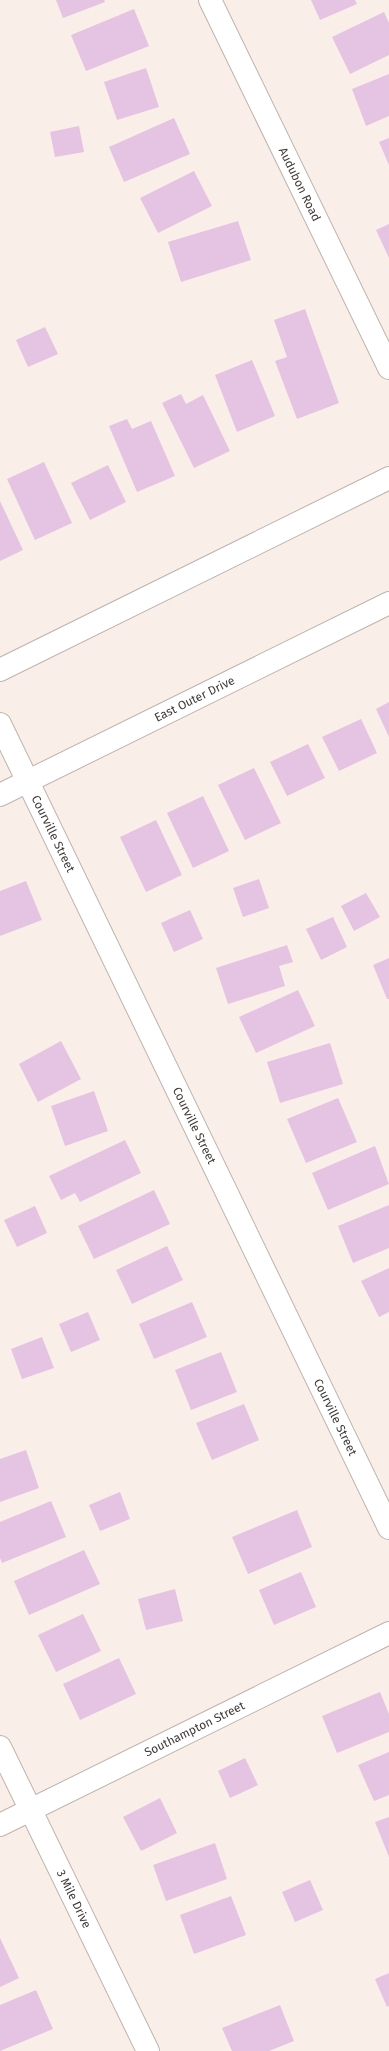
<svg xmlns="http://www.w3.org/2000/svg" width="389" height="2051" font-family="'Fira Sans',sans-serif">
<style>
.building{fill:#e4c4e2}
.lines{fill:none;stroke-linecap:round;stroke-linejoin:round}
.minor-casing{stroke:#beb3ad;stroke-width:24}
.minor{stroke:#fff;stroke-width:22}
.labels{text-anchor:middle;stroke-width:3;stroke-linejoin:round;paint-order:stroke}
.street-label{font-size:12px;fill:#3e3937;stroke:#fff}
</style>
<rect width="100%" height="100%" fill="#faeee9"/>
<g class="building">
<path d="M56,0H104L105,2L63,18Z"/>
<path d="M311,0H355L357,4L320,20Z"/>
<path d="M134,9L149,46L86,71L71,35Z"/>
<path d="M384,12L389,23V55L350,74L332,37Z"/>
<path d="M146,68L159,107L117,120L104,82Z"/>
<path d="M389,74V116L366,126L352,89Z"/>
<path d="M174,118L190,154L124,182L109,147Z"/>
<path d="M79,126L84,152L55,157L50,132Z"/>
<path d="M389,138V165L379,142Z"/>
<path d="M194,171L212,206L158,233L140,198Z"/>
<path d="M238,221L251,260L181,282L168,242Z"/>
<path d="M389,224V258L376,230Z"/>
<path d="M305,309L339,403L297,419L275,361L287,357L274,320Z"/>
<path d="M45,327L58,354L28,367L16,340Z"/>
<path d="M252,360L275,416L237,432L215,375Z"/>
<path d="M181,394L186,404L203,395L230,451L194,468L162,403Z"/>
<path d="M127,419L132,429L151,421L175,476L137,492L109,426Z"/>
<path d="M44,462L72,523L35,540L7,479Z"/>
<path d="M108,465L126,502L90,520L71,483Z"/>
<path d="M0,501L23,550L0,561Z"/>
<path d="M389,702V737L376,709Z"/>
<path d="M361,719L377,753L339,771L322,737Z"/>
<path d="M308,744L325,778L287,796L270,762Z"/>
<path d="M254,768L281,823L245,840L218,785Z"/>
<path d="M203,796L229,851L193,868L167,813Z"/>
<path d="M156,820L182,875L146,892L120,837Z"/>
<path d="M259,879L269,908L243,917L233,888Z"/>
<path d="M26,881L42,920L0,936V891Z"/>
<path d="M366,893L380,917L354,931L341,906Z"/>
<path d="M190,910L203,939L174,952L161,923Z"/>
<path d="M333,917L347,947L321,960L306,929Z"/>
<path d="M287,945L293,962L279,966L285,986L228,1004L216,968Z"/>
<path d="M389,958V999H387L373,965Z"/>
<path d="M298,990L315,1026L256,1053L239,1017Z"/>
<path d="M61,1041L81,1079L38,1102L19,1064Z"/>
<path d="M330,1043L343,1084L280,1103L267,1062Z"/>
<path d="M94,1091L108,1131L65,1146L51,1106Z"/>
<path d="M338,1098L357,1142L306,1163L287,1119Z"/>
<path d="M125,1140L141,1173L80,1202L75,1193L61,1200L49,1176Z"/>
<path d="M375,1146L389,1184L328,1210L312,1173Z"/>
<path d="M154,1190L170,1224L94,1259L78,1226Z"/>
<path d="M389,1205V1248L353,1263L338,1226Z"/>
<path d="M35,1206L47,1233L17,1247L4,1220Z"/>
<path d="M167,1246L183,1280L132,1304L116,1270Z"/>
<path d="M389,1268V1312L379,1317L361,1281Z"/>
<path d="M192,1302L207,1337L154,1359L139,1324Z"/>
<path d="M88,1312L100,1340L71,1352L59,1324Z"/>
<path d="M42,1337L54,1368L22,1379L11,1349Z"/>
<path d="M221,1352L237,1392L191,1410L175,1370Z"/>
<path d="M244,1404L259,1440L212,1460L196,1423Z"/>
<path d="M26,1450L39,1488L0,1502V1459Z"/>
<path d="M120,1492L130,1519L100,1531L89,1505Z"/>
<path d="M51,1501L66,1537L2,1563L0,1558V1522Z"/>
<path d="M297,1510L312,1547L248,1574L232,1537Z"/>
<path d="M84,1550L100,1584L29,1615L14,1581Z"/>
<path d="M301,1572L316,1607L274,1625L259,1590Z"/>
<path d="M175,1589L183,1621L146,1630L138,1599Z"/>
<path d="M83,1614L101,1651L56,1672L38,1635Z"/>
<path d="M119,1658L136,1694L80,1720L63,1684Z"/>
<path d="M380,1692L389,1714V1732L337,1753L322,1716Z"/>
<path d="M389,1752V1795L374,1801L358,1765Z"/>
<path d="M245,1758L258,1785L230,1798L218,1771Z"/>
<path d="M160,1798L177,1833L141,1851L123,1817Z"/>
<path d="M389,1817V1857L375,1822Z"/>
<path d="M215,1843L227,1879L166,1901L153,1865Z"/>
<path d="M310,1880L323,1910L295,1922L282,1892Z"/>
<path d="M231,1896L246,1935L194,1954L180,1915Z"/>
<path d="M0,1938L19,1978L0,1987Z"/>
<path d="M389,1973V2006L387,2007L375,1979Z"/>
<path d="M36,1990L53,2029L0,2051V2005Z"/>
<path d="M280,2005L294,2041L269,2051H232L222,2028Z"/>
</g>
<g class="lines">
<defs>
<g id="minor">
<path id="s1" d="M210,0L389,368"/>
<path d="M0,670L389,478"/>
<path id="s2" d="M0,724L389,1528"/>
<path id="s3" d="M0,795L389,603"/>
<path id="s4" d="M0,1747L148,2051"/>
<path id="s5" d="M0,1825L389,1633"/>
</g>
</defs>
<use href="#minor" class="minor-casing"/>
<use href="#minor" class="minor"/>
</g>
<g class="labels">
<g class="street-label">
<text dy="4" stroke="none"><textPath href="#s1" startOffset="205">Audubon Road</textPath></text>
<text dy="4" stroke="none"><textPath href="#s3" startOffset="217">East Outer Drive</textPath></text>
<text dy="4" stroke="none"><textPath href="#s2" startOffset="122">Courville Street</textPath></text>
<text dy="4" stroke="none"><textPath href="#s2" startOffset="446">Courville Street</textPath></text>
<text dy="4" stroke="none"><textPath href="#s2" startOffset="770">Courville Street</textPath></text>
<text dy="4" stroke="none"><textPath href="#s5" startOffset="217">Southampton Street</textPath></text>
<text dy="4" stroke="none"><textPath href="#s4" startOffset="169">3 Mile Drive</textPath></text>
</g>
</g>
</svg>
